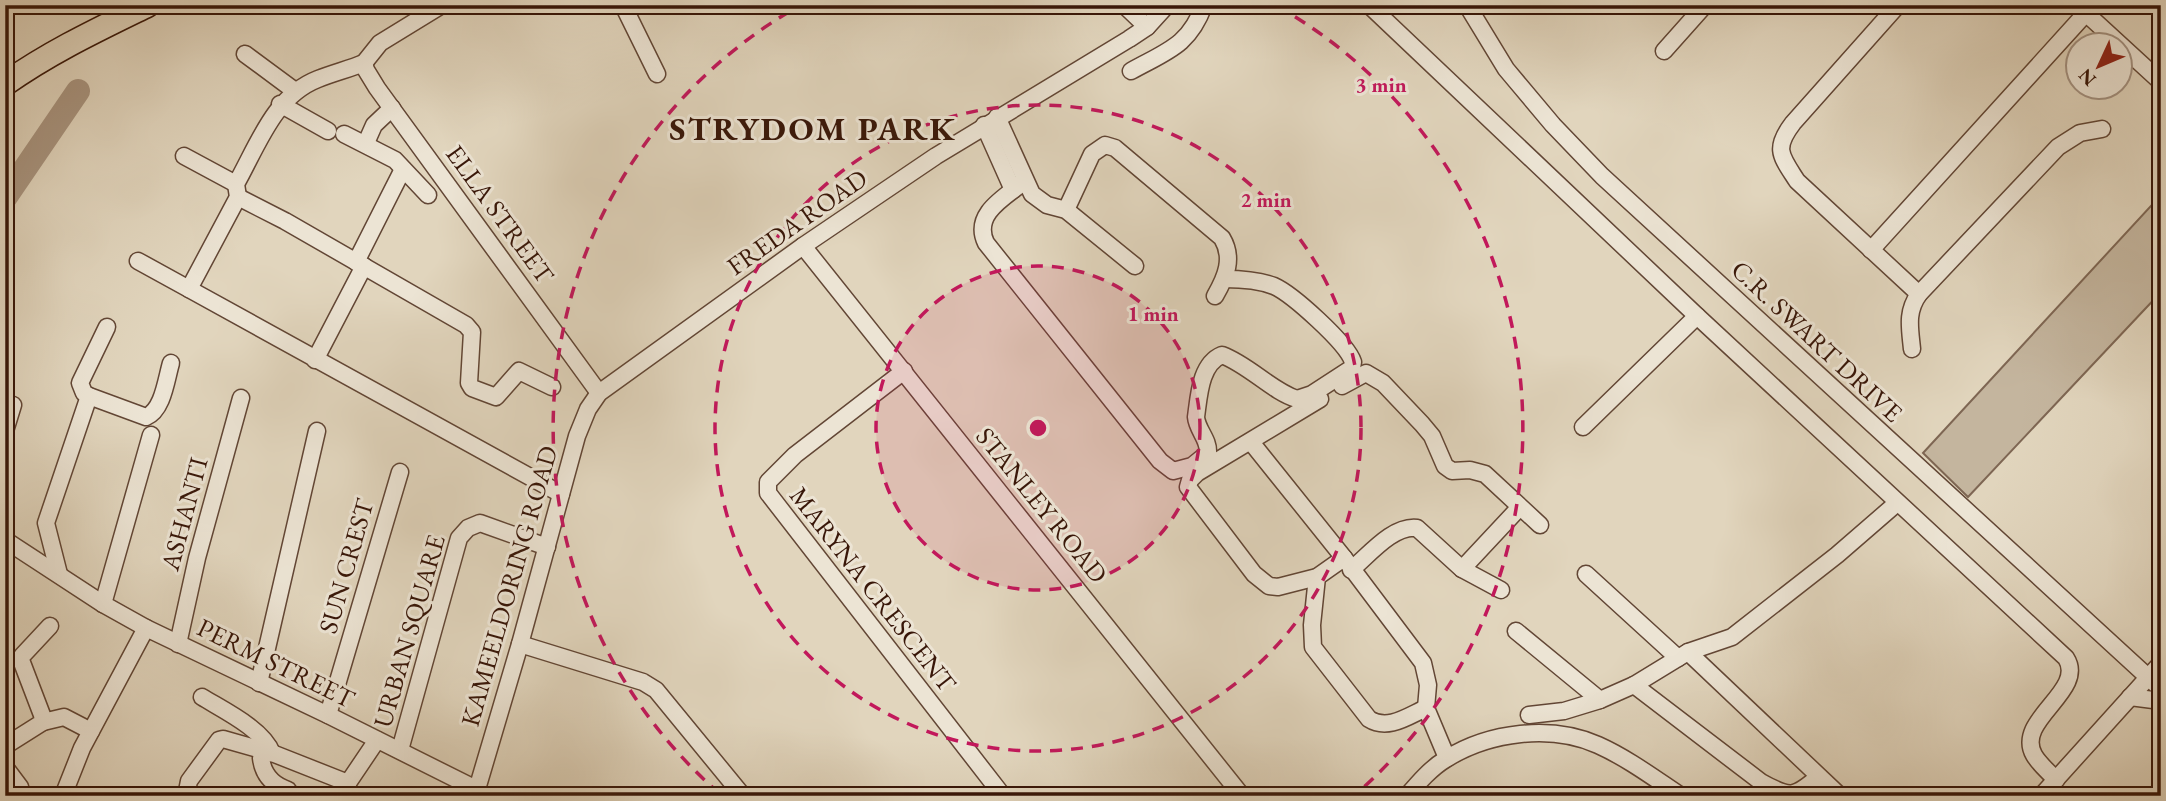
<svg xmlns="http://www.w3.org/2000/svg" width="2166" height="801" font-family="'EB Garamond',serif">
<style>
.green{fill:#c4b59e;stroke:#7e6653;stroke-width:2}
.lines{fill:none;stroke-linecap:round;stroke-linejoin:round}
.river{stroke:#a8947f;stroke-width:24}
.minor-casing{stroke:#624635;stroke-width:19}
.highway-casing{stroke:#381608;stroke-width:26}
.minor{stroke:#ece4d4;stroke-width:16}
.highway{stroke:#e1d5bd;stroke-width:23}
.ring{fill:none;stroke:#c2185b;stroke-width:3.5;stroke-dasharray:12 9}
.labels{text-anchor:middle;stroke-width:6;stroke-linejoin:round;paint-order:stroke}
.street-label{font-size:26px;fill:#381608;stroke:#ece4d4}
.district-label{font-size:33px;font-weight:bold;letter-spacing:2px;fill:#381608;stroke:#ece4d4}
.centre{fill:#c2185b;stroke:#ece4d4;stroke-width:3.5}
.ring-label{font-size:21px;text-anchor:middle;font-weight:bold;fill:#c2185b;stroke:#ece4d4;stroke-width:6;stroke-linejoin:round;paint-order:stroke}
</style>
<rect width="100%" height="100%" fill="#e1d5bd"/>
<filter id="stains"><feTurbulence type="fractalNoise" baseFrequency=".00286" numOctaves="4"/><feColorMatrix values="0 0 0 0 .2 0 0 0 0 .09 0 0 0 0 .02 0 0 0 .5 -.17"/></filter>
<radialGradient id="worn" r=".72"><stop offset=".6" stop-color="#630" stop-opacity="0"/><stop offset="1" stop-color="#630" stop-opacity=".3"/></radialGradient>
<path class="green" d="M2161,195V292L1968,497L1923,453Z"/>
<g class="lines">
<path class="river" d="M5,198L78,91"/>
<defs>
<g id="minor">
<path d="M623,5L657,74"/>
<path d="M1124,5L1147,27"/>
<path d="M1369,5L1697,316L2066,658C2087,691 2014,720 2034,755C2039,764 2049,772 2056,780"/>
<path d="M1467,5L1506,69L1553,125L1602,176L2161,689"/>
<path d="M1898,5L1793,123C1773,149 1781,156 1797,181L1919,294"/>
<path d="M2077,5L2161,82"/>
<path d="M1664,51L1705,5"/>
<path d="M245,54L295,91"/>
<path d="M364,63C349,69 333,73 318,79C274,96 258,145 236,184L238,197L189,289L561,494"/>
<path d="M364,63L366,70L377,88L599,393"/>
<path d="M364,63L380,43L442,5"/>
<path d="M1131,71C1167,51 1189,46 1204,5"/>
<path d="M280,104L328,131"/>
<path d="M997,117L1032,194L1047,205L1066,210L1135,266"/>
<path d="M984,125L1013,190"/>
<path d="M344,134L395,160L428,195"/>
<path d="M366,143L374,125L392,108"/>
<path d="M184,156L236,184"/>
<path d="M1025,181C1005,197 972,214 986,243L1160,461L1173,471L1192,466L1208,453C1209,439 1197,430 1196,417C1199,396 1200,364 1222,355C1249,365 1273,392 1297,399L1312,394L1352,368L1353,362C1347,343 1292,294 1274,286C1258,280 1241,279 1225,279"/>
<path d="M238,197L285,221L466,325L472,332L469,383L472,388L496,397L519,371L552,387"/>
<path d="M1066,210L1092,154L1105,145L1115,148L1222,238C1234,258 1226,277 1215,296"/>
<path d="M803,246L1242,796"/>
<path d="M1871,250L2086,13"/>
<path d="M138,261L189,289"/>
<path d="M356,262L403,169"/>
<path d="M107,327L80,383L84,393L89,396L146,417C163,410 166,380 171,363"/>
<path d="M1912,349C1910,328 1906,312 1919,294L2058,147L2080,133L2102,129"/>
<path d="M315,360L364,266"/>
<path d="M904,371L795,455L768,482V493L1003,796"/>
<path d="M1342,386L1366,373L1383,383L1422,424L1432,436L1445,466L1452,471L1470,470L1485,474L1540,525"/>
<path d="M1320,399L1197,473L1190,480L1188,487L1254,574L1269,586L1278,587L1317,577L1344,558"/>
<path d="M1583,427L1697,316"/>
<path d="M5,431L13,405"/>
<path d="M1251,442L1344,558L1423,663L1428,685L1426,708L1447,758"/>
<path d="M5,540L103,604L146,628L328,715L476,789"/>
<path d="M1462,569L1519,508"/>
<path d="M1351,570C1369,555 1393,525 1417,528L1462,569L1501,590"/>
<path d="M59,574L46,523L89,396"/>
<path d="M1586,574L1678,658"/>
<path d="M1317,577L1312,625L1313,647L1369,719C1388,731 1408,716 1426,708"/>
<path d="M103,604L151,435"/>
<path d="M1516,631L1600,700"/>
<path d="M178,644L197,558L241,398"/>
<path d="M520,644L643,682L656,690L743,796"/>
<path d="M1688,652L1840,796"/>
<path d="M259,683L317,431"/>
<path d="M1634,685L1761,782C1790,798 1794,798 1818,777"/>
<path d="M202,697C223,710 263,729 272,753L264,754L261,758C263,775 273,785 288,790"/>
<path d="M2130,697L2161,701"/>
<path d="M328,715L400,472"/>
<path d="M1529,715L1564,711L1600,700L1634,685L1688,652L1732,637L1837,555L1897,503"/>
<path d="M43,722L64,717L91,731"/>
<path d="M5,746L43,722L42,715L21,660L22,656L50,626"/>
<path d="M400,750L459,538L468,528L480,523L547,547"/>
<path d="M5,767L20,787L22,796"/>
<path d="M63,796L82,748L146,628"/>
<path d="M186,796L189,781L219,740L223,739L272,753L348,783"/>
<path d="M342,796L348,783L377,740"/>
<path d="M475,796L520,644L577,436L588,409L599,393L803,246L936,156L1129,39L1147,27L1167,5"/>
<path d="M1407,796C1419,782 1431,768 1446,759C1489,732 1551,724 1598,745C1627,758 1654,778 1681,796"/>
<path d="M2041,796L2161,663"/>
</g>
<path id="highway" d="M5,84C50,52 99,29 148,5"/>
</defs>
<use href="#minor" class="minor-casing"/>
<use href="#highway" class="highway-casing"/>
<use href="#minor" class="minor"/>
<use href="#highway" class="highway"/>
</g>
<circle cx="1038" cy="428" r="162" fill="#c2185b" fill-opacity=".12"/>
<g class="ring">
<circle cx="1038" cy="428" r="162"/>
<circle cx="1038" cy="428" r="323"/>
<path d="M720 794A485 485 0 0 1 799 6M1277 6A485 485 0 0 1 1356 794"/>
</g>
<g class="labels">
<g class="street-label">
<text transform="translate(500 214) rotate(54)" y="9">ELLA STREET</text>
<text transform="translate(797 222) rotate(-35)" y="9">FREDA ROAD</text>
<text transform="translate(1817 341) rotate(43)" y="9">C.R. SWART DRIVE</text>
<text transform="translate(1042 505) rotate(51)" y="9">STANLEY ROAD</text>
<text transform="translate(184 514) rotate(-75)" y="9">ASHANTI</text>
<text transform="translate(346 566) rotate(-74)" y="9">SUN CREST</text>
<text transform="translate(509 586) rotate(-74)" y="9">KAMEELDORING ROAD</text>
<text transform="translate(873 589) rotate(52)" y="9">MARYNA CRESCENT</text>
<text transform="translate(409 631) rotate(-74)" y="9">URBAN SQUARE</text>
<text transform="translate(276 663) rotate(26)" y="9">PERM STREET</text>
</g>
<g class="district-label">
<text x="813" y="140">STRYDOM PARK</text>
</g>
</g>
<circle cx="1038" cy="428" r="10" class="centre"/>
<g class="ring-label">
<text x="1381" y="92">3 min</text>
<text x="1266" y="207">2 min</text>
<text x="1153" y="321">1 min</text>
</g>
<rect width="2166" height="801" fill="none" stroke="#e1d5bd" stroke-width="28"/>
<rect x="7" y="7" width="2152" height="787" fill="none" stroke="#381608" stroke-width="3.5"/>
<rect x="14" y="14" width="2138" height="773" fill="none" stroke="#381608" stroke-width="2"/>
<g transform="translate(2099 66) rotate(226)"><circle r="33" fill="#ece4d4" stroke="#a49282" stroke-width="2"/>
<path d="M0-5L12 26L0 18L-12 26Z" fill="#8f2418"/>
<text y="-10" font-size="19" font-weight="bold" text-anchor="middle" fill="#381608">N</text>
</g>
<rect width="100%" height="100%" filter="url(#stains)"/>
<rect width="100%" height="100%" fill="url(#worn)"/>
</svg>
